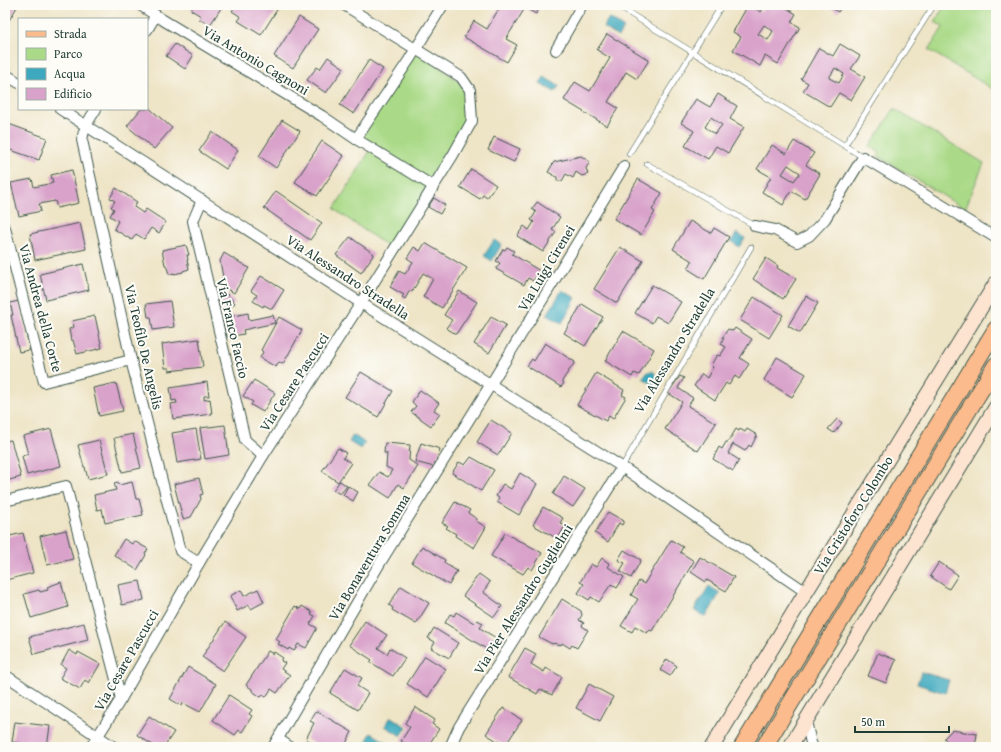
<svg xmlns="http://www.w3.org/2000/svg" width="1001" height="752" font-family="'Gentium Book Plus',serif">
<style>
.green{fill:#aada88;stroke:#648c5e}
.water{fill:#3ea9be;stroke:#2e7379}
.building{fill:#d9a2ca;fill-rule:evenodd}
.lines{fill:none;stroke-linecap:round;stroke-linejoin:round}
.lane-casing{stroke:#3e564a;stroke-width:6}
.street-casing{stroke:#3e564a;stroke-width:12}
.secondary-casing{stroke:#3e564a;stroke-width:16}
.primary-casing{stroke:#3e564a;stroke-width:18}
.lane{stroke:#fff;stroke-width:5}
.street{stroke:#fff;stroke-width:10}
.secondary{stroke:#fde4d1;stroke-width:14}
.primary{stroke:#fbbb8d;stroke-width:16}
.labels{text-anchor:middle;stroke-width:4;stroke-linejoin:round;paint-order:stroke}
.street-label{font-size:14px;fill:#1f3d34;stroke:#fdfcf7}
</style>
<rect width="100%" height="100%" fill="#fdfcf7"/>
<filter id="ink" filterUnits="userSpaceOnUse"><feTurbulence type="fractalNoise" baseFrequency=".025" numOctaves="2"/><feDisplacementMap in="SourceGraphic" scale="8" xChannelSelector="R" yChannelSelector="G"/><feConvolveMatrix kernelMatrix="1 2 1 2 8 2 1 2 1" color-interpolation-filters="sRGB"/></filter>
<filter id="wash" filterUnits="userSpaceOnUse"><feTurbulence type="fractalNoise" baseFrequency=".012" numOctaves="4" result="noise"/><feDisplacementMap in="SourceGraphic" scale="16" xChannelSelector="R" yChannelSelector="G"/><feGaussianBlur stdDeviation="0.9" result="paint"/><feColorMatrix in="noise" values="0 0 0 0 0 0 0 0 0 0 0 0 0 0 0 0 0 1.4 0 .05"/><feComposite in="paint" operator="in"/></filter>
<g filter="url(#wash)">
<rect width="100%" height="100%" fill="#eee4c6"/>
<g class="green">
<path d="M945,5H996V91L929,50L943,27L935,22Z"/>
<path d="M415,49L470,90L472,121L394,251L334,209L371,149L356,139Z"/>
<path d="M894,109L984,163L965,209L878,156L880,153L870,146Z"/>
</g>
<g class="water">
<path d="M609,18L624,28L618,37L603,27Z"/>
<path d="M544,77L559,86L555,92L540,84Z"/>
<path d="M737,233L745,238L739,247L731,241Z"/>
<path d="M494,240L502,244L492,261L484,256Z"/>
<path d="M562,290L576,298L562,323L547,315Z"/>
<path d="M651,371L654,372L655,375L658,377L659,380L658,384L654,385L643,378C644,375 647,372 651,371Z"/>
<path d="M353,435L365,443L361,449L349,442Z"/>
<path d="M709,586L720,593L706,617L694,610Z"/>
<path d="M921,672L949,680L945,693L917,684Z"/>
<path d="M391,717L407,727L401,736L385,726Z"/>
<path d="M371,733L388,743L386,747H375L366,742Z"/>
</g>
<g id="blocks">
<g class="building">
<path d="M5,5H14L17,7L5,27Z"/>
<path d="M194,5H223L210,25L199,19L201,16L191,10Z"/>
<path d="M236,5H280L261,35L238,21L241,17L232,11Z"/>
<path d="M501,5H541L536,14L525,8L506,39L517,45L507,62L464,37L474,21L487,29Z"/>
<path d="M748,5H750L761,12L765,5H782L796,14L791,22L800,27L778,64L765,56L760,66L733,50L741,37L733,32ZM764,25L773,31L768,40L758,34Z"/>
<path d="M827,5H843L838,12Z"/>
<path d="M299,17L318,29L293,68L274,56Z"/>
<path d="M607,34L649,60L637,79L626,72L608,102L618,108L607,126L564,100L575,82L590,91L610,58L597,50Z"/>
<path d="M175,44L193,56L185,69L166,56Z"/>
<path d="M840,44L860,56L851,69L865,77L851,100L839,93L830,107L803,91L808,83L801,79L819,48L833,56ZM835,68L844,74L839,83L829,78Z"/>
<path d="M328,57L344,68L326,93L307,80L317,67L320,69Z"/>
<path d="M369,60L383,69L354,114L340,105Z"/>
<path d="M718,94L737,106L730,119L744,127L728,153L716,146L708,159L685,146L694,131L681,123L696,99L710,107ZM711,117L722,125L715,134L705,127Z"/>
<path d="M147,106L172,128L154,149L127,126L141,109H147Z"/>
<path d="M282,120L300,131L276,168L259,156Z"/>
<path d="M6,123L47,138L39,160L5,148Z"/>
<path d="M212,132L238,150L226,169L199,151Z"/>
<path d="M494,137L520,149L514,162L488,150Z"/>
<path d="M322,141L344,156L317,196L295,182Z"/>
<path d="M794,141L814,153L806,165L820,174L805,199L791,191L783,205L762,192L771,177L757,169L772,145L786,154ZM788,165L800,173L794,181L782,174Z"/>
<path d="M581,156L590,162L586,168L588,174L582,176L576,172L573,178L566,174L562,181H557V177L548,172L554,162Z"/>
<path d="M471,169L496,185L487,198L483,195L480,199L460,187Z"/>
<path d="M72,170L79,203L57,208L55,201L39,204L41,211L19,216L11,183L32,179L34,187L53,183L51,175Z"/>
<path d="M638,179L662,193L652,210L655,212L641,235L614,219Z"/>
<path d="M116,188L137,202L134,207L143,213L146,209L166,222L159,233L151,228L144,239L136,234L132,240L114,229L118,221L110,216L114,209L111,207L115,201L110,198Z"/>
<path d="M276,191L322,223L310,240L264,208Z"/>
<path d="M434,198L445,205L440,214L428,207Z"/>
<path d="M537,202L560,217L552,230L556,232L543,252L517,236L524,226L529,230L534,222L531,220L536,212L532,209Z"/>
<path d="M690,221L711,233L714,228L729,237L704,279L688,269L692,261L673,249Z"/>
<path d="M80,223L86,249L35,260L30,234Z"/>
<path d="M350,237L374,254L361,273L336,255Z"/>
<path d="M425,243L467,268L442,308L423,297L433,279L423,273L412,292L410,290L405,299L402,297L404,295L390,287L399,271L405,274L413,262L407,258L414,247L420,251Z"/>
<path d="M186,245L189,255H187L188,260H187L189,269L183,271V272L174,274V273L169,274L166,265H165L162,250Z"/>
<path d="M507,247L514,251L512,254L540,271L533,281L528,278L524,285L496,269L500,263L496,261L503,249L505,250Z"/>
<path d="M620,247L643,261L617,303L594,289Z"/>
<path d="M224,253L249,268L234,293L225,288L220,261Z"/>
<path d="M766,258L778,266L777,268L796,279L783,299L753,279Z"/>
<path d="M83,264L89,290L46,300L40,274Z"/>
<path d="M261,276L284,290L272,309L264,305L263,307L253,301L257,295L251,291Z"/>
<path d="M652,285L681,302L668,323L656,316L652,323L635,313Z"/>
<path d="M459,291L477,302L456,334L446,328L452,320L444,315Z"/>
<path d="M227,294L235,303L225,312L217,303Z"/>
<path d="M806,296L818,303L800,333L788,326Z"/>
<path d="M754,297L783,315L769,338L740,320Z"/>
<path d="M19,301L30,350L19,352L11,315H13L10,303Z"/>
<path d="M170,301L174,327L153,330L151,317H148L146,304Z"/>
<path d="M582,304L603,317L585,346L564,333Z"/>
<path d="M248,313L249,320L273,315L275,323L243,330L244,334L227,337L223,318Z"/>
<path d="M95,316L102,348L77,354L73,340H71L69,329L74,327L72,321Z"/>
<path d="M279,317L302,330L283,364L279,362L276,367L260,358L263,352L261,350Z"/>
<path d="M491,317L506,325L489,353L474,344Z"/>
<path d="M735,328L752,339L740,358L749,364L739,379L735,376L729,385L726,383L715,400L694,386L702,374L707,378L713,367L711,365L717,355L720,356L726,347L721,344L724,338H722L728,329L733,331Z"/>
<path d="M623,331L654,349L639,375L634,373L632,377L605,361Z"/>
<path d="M199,339L203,367L169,371V368H165L162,344Z"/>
<path d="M545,343L575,362L562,381L564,383L561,387L527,366L532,359L534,361Z"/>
<path d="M777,357L806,374L792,397L764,380Z"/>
<path d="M361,372L393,391L378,417L345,397Z"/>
<path d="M596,373L624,390L622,395L626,397L613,419L609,416L606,421L577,405Z"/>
<path d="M680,376L684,378L678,388L693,398L688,406L716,423L698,451L665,429L682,402L668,393Z"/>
<path d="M254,380L275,393L263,412L251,405L253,402L243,396Z"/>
<path d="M207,382L209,396H204V400L210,399L212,414L173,419L171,404L177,403L176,400L172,401L170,388Z"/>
<path d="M116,383L123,411L99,416L93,388Z"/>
<path d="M420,390L439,403L434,410L440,414L431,426L411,412L416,406L412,402Z"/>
<path d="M837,419L842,423L834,433L828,429Z"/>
<path d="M491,420L512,433L498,455L477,442Z"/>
<path d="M225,425L229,455L205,459L200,428Z"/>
<path d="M51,429L61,466L27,475L22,456L28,454L23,436Z"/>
<path d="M196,429L201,459L177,463L172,433Z"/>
<path d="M736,429L739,431L740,429L745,432L747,429L757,435L751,447L749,445L745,451L733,444L728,453L739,460L733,471L713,459L719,447L722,449L726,442H728Z"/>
<path d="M133,434L141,468L122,472L114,438Z"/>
<path d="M11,440L21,477L5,481V441Z"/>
<path d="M99,440L108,474L88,479L85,467H84L78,445Z"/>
<path d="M385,443L410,445L409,460L418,466L404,488L398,484L390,498L370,485L379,472L388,477L392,470L386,467L387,453H384Z"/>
<path d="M421,443L440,449L434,467L415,462Z"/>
<path d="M338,448L346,453L343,458L351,463L338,482L322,471Z"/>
<path d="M471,457L494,470L481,491L452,473L459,462L465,465Z"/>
<path d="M520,473L537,484L519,515L497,502L499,498L496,496L503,484L511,489Z"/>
<path d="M564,476L585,489L573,507L553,494Z"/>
<path d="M199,478L203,494L200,495L201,499L191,517L183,519L174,484Z"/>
<path d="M340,481L347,486L340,494L333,490Z"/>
<path d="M118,482L119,485L132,482L136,499H139L143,515L105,523L102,509L97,510L94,495L116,490L114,483Z"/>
<path d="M348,486L358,492L353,501L343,495Z"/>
<path d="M455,502L470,510L468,513L477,519L476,521L486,527L474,548L455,536L456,534L446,528L448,526L442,523Z"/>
<path d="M543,507L563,518L560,523L565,526L558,539L533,525Z"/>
<path d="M608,512L624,521L622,525L619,523L608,542L595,533Z"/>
<path d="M66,530L73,559L47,565L40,536Z"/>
<path d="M23,533L33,573L6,580L5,576V537Z"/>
<path d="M505,533L521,542V541L542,553L532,570L528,567L523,574L491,556Z"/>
<path d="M124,539L132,544L134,541L148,549L145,554L146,555L137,570L114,555Z"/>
<path d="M671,540L683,547L680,552L694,561L652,631L650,630L647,633L635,626L632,632L621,626L638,599L631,595L639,581L644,584Z"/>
<path d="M422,546L445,560L444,563L457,571L449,585L412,563Z"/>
<path d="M624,550L641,560L631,578L620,571L625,563L618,560Z"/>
<path d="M700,557L734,577L726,591L707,580L706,582L691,572Z"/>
<path d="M602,558L610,564L608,567L624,577L617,588L611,584L599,602L591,597L589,600L578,593L584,584L580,582L591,564L596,567Z"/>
<path d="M939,562L958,575L949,589L930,576Z"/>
<path d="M479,574L490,582L483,592L502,606L494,617L463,596Z"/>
<path d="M140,581L144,600L122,605L118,585Z"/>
<path d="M61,582L68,607L31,618L24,594L39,590L40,592L48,590L47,587Z"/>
<path d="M401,586L429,603L416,624L392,610L393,608L389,605Z"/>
<path d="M258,589L264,602L251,609L249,605L237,611L230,596L241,590L244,596Z"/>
<path d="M562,599L581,611L582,615L579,620L584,623L582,626L588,630L577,648L572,645L570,648L562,643L561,645L559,644L558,645L555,643L554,644L552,643V644L539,637Z"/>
<path d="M295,606L300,609L302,606L312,612L311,614L315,616L310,624L317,628L306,648L298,644L294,651L289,648L288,650L278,644L280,642L276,639Z"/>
<path d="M456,612L474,623L477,620L483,623L480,628L496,638L488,650L445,623L450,614L454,616Z"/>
<path d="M365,621L387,635L378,648L387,654L390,648L405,658L393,676L370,662L372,660L349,645Z"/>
<path d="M225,622L246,637L223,671L202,657Z"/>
<path d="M84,623L88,640L34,654L29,637Z"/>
<path d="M434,628L458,643L449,658L431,648L435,642L428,638Z"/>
<path d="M525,648L536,654L531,664L544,672L546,668L562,677L552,695L540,689L537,694L508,677Z"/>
<path d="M69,650L77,655L78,652L100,664L89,683L85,680L80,689L60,678L66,668L61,665Z"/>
<path d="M268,651L273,654L274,652L283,658L281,661L285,663L281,669L290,675L277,693L271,689L266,697L263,695L261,697L252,691V689L246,685Z"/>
<path d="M878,653L896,660L886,683L868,676Z"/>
<path d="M425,656L446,669L428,697L407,684Z"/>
<path d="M667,659L677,666L670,676L660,670Z"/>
<path d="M188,667L216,684L200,712L183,703L182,706L170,699Z"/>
<path d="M345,668L362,678L357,686L368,693L358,710L330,693Z"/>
<path d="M589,684L613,697L600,721L576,708Z"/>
<path d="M229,695L252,710L249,714L252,716L242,732L239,730L235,735L213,720Z"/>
<path d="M415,707L435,720L432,724L439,729L428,746L424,743L421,747H411L401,741L410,727L405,723Z"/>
<path d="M503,708L522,720L505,746L486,734Z"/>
<path d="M316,711L352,732L344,747H320L306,739L314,723L310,721Z"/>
<path d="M149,716L174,732L164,747H156L137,735Z"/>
<path d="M15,722L50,726L47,747L12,742Z"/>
<path d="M952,730L977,734L975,747H953L944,738Z"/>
</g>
</g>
</g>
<g filter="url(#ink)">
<use href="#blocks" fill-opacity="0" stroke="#3e564a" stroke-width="1"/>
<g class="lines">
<defs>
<g id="lane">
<path d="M616,5L863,157"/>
<path d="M845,145L934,5"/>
<path d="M629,154L722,5"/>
<path d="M647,164L755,226"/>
<path d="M622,467L751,247"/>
</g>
<g id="street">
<path d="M140,5L163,20L322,116L356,139L433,186"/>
<path d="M147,30L156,15"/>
<path d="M556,50L582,5"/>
<path d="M5,74L19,83"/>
<path d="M60,109L361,303L622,467L806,592"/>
<path d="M96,109C89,120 84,127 82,140L131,360L180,551L199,563"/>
<path d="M356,139L409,60L443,5"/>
<path d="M202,200L193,221L245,440L263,456"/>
<path d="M755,226L775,230L797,242L809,236L825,219L863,157L996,238"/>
<path d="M5,228L44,382L131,360"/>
<path d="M5,501L66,486L121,699"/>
<path d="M5,675L114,747"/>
<path d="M806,721L811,743L813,747"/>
<path d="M278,739L290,747"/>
<path d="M91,747L121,699L199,563L263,456L361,303L453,155L472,121L470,90L461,77L344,5"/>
<path d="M273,747L380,563L491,384L624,166"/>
<path d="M450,747L459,727L622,467"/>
</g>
<g id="secondary">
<path d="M712,747L806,592L996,283"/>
<path d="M790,747L996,407"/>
</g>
<g id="primary">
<path d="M742,747L996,329"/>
<path d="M764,747L996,365"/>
</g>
</defs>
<use href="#lane" class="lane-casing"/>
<use href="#street" class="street-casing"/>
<use href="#secondary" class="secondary-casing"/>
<use href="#primary" class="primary-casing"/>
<use href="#lane" class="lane"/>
<use href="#street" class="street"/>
<use href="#secondary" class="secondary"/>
<use href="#primary" class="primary"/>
</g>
</g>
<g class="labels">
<g class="street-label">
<text transform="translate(256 60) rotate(31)" y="5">Via Antonio Cagnoni</text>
<text transform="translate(546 268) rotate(-59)" y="5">Via Luigi Cirenei</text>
<text transform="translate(348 277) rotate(33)" y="5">Via Alessandro Stradella</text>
<text transform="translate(41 308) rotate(75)" y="5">Via Andrea della Corte</text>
<text transform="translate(233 328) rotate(77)" y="5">Via Franco Faccio</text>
<text transform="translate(144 347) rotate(77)" y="5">Via Teofilo De Angelis</text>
<text transform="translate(674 350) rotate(-59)" y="5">Via Alessandro Stradella</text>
<text transform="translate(294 382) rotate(-57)" y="5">Via Cesare Pascucci</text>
<text transform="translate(853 515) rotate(-58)" y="5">Via Cristoforo Colombo</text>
<text transform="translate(369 557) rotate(-59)" y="5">Via Bonaventura Somma</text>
<text transform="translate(523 599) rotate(-58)" y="5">Via Pier Alessandro Guglielmi</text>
<text transform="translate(126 660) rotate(-60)" y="5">Via Cesare Pascucci</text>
</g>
</g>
<rect width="1001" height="752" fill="none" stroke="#fdfcf7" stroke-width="20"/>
<rect x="18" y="18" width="130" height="92" fill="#fdfcf7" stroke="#a4b0a9"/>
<rect x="26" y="31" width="20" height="6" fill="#fbbb8d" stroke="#a4b0a9"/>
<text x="54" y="38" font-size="12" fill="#1f3d34">Strada</text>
<rect x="26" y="48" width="20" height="12" fill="#aada88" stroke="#a4b0a9"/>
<text x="54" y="58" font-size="12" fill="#1f3d34">Parco</text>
<rect x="26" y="68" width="20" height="12" fill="#3ea9be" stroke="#a4b0a9"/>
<text x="54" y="78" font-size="12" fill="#1f3d34">Acqua</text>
<rect x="26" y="88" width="20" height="12" fill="#d9a2ca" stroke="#a4b0a9"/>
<text x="54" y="98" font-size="12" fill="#1f3d34">Edificio</text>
<path d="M855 726v6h94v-6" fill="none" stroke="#1f3d34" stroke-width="2"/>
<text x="861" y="726" font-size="12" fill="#1f3d34" stroke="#fdfcf7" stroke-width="3" paint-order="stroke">50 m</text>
</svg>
